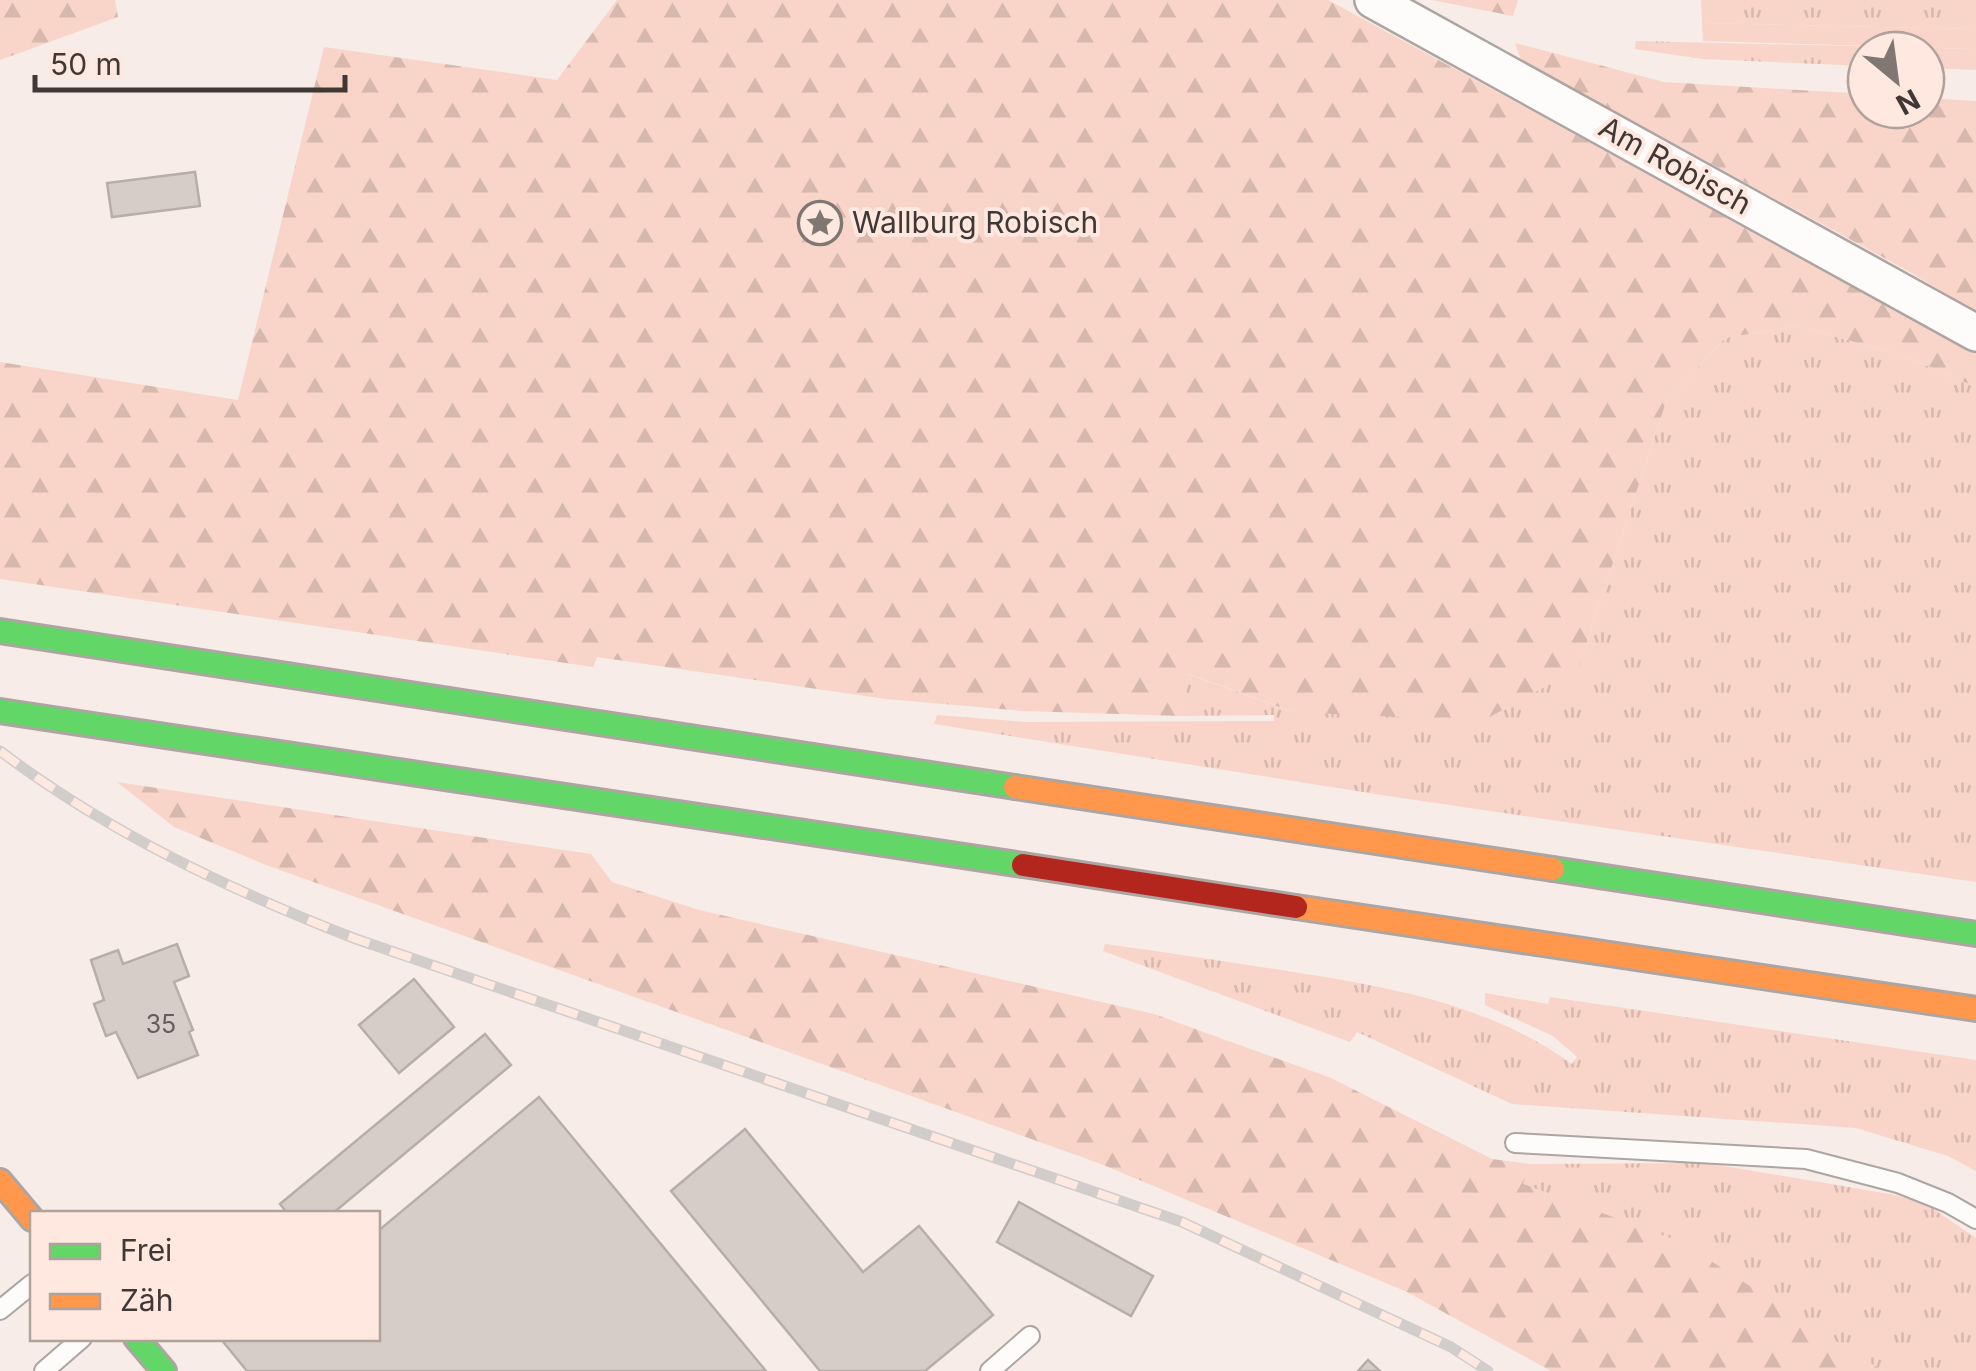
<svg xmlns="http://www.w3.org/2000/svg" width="1976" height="1371" font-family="Inter,sans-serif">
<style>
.grass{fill:url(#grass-tufts)}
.forest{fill:url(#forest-firs)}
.garden{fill:#f8d5c8}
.building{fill:#d6cdc9;stroke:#b7aeaa;stroke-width:2.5}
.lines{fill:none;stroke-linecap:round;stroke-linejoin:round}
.lane-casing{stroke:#ada5a1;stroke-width:22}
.street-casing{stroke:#ada5a1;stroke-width:40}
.fast-casing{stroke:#ada5a1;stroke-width:28}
.slow-casing{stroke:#ada5a1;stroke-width:28}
.jam-casing{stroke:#ada5a1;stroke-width:28}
.lane{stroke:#fefcfb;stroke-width:18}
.street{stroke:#fefcfb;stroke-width:35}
.fast{stroke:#63d668;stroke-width:22}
.slow{stroke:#ff974d;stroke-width:22}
.jam{stroke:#b3261e;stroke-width:22}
.rail-casing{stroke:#d0cdcb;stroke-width:11}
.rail{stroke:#fee8e0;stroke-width:8;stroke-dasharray:22;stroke-linecap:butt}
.labels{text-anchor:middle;stroke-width:8;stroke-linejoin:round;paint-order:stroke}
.number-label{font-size:25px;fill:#665d5a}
.street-label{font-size:30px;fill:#403835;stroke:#fee8e0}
.poi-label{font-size:30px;fill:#403835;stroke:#fee8e0;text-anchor:start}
</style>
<defs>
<pattern id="grass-tufts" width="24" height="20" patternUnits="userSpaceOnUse" patternTransform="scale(2.5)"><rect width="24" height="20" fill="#f8d5c8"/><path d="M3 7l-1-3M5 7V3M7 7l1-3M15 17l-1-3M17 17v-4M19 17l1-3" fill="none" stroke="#d6b8ac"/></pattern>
<pattern id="forest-firs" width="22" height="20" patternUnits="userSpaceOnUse" patternTransform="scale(2.5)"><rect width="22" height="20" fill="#f8d5c8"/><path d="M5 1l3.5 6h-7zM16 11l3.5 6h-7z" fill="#d6b8ac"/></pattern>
</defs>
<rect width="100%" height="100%" fill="#f7ece7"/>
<g class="grass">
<path d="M1701,0H1976V29L1702,23Z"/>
<path d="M1636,41L1976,49V70L1926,68V50H1866V66L1703,59L1635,49Z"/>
<path d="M1796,326L1902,355L1976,387V882L1388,796L934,724L937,715L1026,722L1274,721V715L1182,716L1188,674L1293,712L1578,669L1666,402L1725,338Z"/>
<path d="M1105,944C1164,952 1222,961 1281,970C1383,986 1486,1002 1572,1064L1577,1057L1553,1036L1485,1005V993L1548,1004L1550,997L1976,1060V1171L1948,1156L1856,1128L1512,1104L1357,1032L1350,1042L1103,951Z"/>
<path d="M1707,1163L1895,1195L1926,1204L1976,1238V1371H1883L1522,1184L1529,1164Z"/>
</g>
<g class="forest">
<path d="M0,0H115L118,17L0,60Z"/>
<path d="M617,0H1328L1976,352V387L1902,355L1796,326L1725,338L1666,402L1578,669L1482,721L1293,712L1189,674L1182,716L1023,711L886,699L597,657L593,667L0,579V362L238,400L324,47L557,80Z"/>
<path d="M1432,0H1518L1513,16Z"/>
<path d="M1515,43L1664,82L1866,94V110H1926V98L1976,101V312L1910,272L1521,60Z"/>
<path d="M117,782L591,854L612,882L699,910L1154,1014L1331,1078L1492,1159L1529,1164L1523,1184L1681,1242L1883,1371H1551L1405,1291L1101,1164L266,865L174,827Z"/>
</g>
<path class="garden" d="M1702,23L1976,29V49L1703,41Z"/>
<g class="building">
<path d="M195,172L200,206L112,217L107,183Z"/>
<path d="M177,944L189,976L174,982L193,1030L189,1032L198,1055L138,1078L116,1032L106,1036L94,1004L104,1000L91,960L118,950L123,964Z"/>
<path d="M414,979L454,1027L399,1073L359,1025Z"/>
<path d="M485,1034L511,1065L332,1214H288L280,1204Z"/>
<path d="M539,1097L766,1371H247L220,1338H378V1231Z"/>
<path d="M745,1129L863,1272L919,1226L993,1315L925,1371H820L671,1191Z"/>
<path d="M1019,1202L1153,1276L1131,1316L997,1242Z"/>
<path d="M1368,1360L1380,1371H1358Z"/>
</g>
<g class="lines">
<defs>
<g id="lane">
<path d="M1515,1143L1806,1159L1898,1183L1948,1203L1976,1219"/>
<path d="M0,1310L32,1284"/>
<path d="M44,1371L82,1338"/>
<path d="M990,1371L1030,1336"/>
</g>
<path id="street" d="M1373,0L1976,333"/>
<g id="fast">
<path d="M0,631L1015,787"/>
<path d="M0,711L1023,865"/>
<path d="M1553,869L1976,934"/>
<path d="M136,1338L164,1371"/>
</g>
<g id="slow">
<path d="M1015,787L1553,869"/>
<path d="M1296,907L1976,1009"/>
<path d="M0,1181L32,1219"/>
</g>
<path id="jam" d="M1023,865L1296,907"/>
</defs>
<use href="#lane" class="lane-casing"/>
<use href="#street" class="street-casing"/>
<use href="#fast" class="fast-casing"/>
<use href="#slow" class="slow-casing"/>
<use href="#jam" class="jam-casing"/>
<use href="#lane" class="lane"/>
<use href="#street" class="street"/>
<use href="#fast" class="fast"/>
<use href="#slow" class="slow"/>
<use href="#jam" class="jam"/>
<defs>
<path id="rail" d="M0,751C109,833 230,890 356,939L1182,1222L1451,1347L1488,1371"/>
</defs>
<use href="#rail" class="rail-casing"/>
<use href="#rail" class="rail"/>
</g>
<defs>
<symbol id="sight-ring" viewBox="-11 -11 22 22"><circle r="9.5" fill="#fee8e0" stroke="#807773" stroke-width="1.5"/><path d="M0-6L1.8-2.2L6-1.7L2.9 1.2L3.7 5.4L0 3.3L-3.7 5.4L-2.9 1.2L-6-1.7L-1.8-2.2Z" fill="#807773"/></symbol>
</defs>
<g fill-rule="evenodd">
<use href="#sight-ring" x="795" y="198" width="50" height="50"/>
</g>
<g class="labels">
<g class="number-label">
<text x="161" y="1033">35</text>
</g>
<g class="street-label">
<text transform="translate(1675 166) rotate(29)" y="10">Am Robisch</text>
</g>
<g class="poi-label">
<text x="852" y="233">Wallburg Robisch</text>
</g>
</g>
<rect x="30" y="1211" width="350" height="130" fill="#fee8e0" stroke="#b2a29c" stroke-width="2.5"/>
<rect x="50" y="1244" width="50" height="15" fill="#63d668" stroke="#b2a29c" stroke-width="2.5"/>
<text x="120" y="1261" font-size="30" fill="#403835">Frei</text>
<rect x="50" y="1294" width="50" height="15" fill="#ff974d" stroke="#b2a29c" stroke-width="2.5"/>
<text x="120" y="1311" font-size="30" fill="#403835">Zäh</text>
<g transform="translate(1896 80) rotate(151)"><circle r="48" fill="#fee8e0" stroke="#b2a29c" stroke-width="2.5"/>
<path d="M0-8L18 38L0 25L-18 38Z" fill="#807773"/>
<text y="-15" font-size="28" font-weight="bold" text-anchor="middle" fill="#403835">N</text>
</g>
<path d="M35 75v15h310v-15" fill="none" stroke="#403835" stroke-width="5"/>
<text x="50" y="75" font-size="30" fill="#403835" stroke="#fee8e0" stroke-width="8" paint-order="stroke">50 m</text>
</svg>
